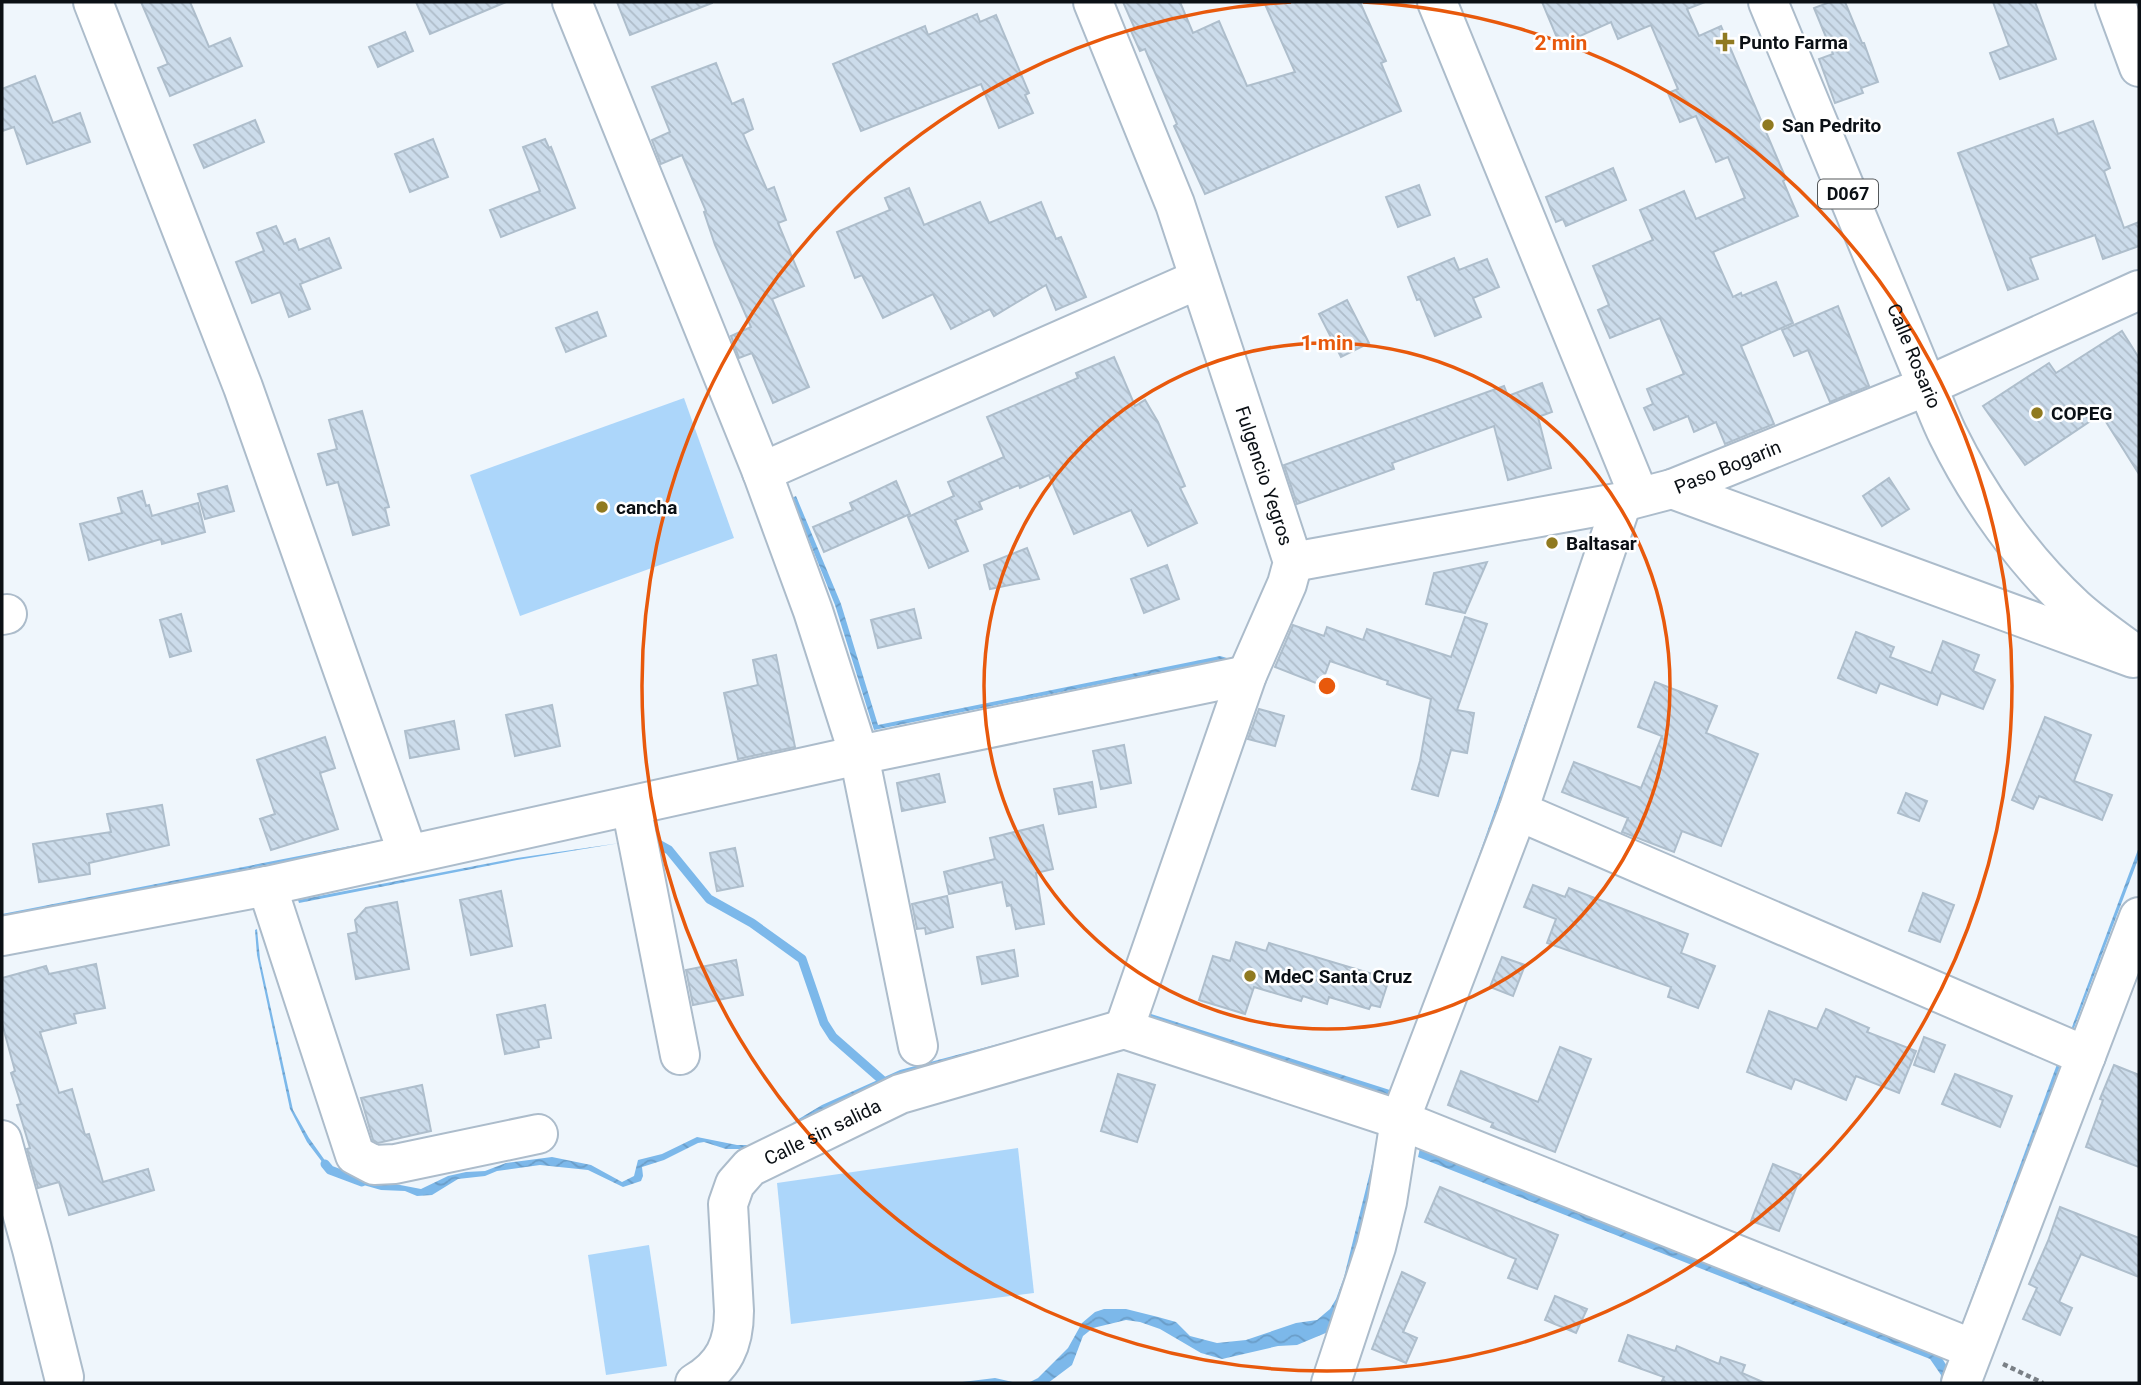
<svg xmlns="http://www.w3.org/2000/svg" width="2141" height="1385" font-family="Roboto,sans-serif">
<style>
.grass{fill:#acd6fa}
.water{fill:url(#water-waves)}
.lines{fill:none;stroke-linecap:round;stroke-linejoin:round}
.stream{stroke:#7cb8ea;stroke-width:9}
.building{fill:url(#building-back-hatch);stroke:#aebecc;stroke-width:2}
.minor-casing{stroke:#acbccb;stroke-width:42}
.major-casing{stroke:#acbccb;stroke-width:42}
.path{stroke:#7a8086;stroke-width:4.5;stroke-dasharray:5 3.5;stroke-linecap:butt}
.minor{stroke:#fff;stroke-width:38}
.major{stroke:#fff;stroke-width:38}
.ring{fill:none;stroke:#e8590c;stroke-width:3.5}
.poi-dot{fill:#907a20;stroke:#fff;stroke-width:2.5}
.labels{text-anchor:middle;stroke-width:5;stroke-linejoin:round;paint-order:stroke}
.shield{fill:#fff;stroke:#54585b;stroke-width:2}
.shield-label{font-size:18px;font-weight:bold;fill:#0b1015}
.poi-label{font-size:19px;font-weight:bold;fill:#0b1015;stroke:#fff;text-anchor:start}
.street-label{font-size:19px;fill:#0b1015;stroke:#fff}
.centre{fill:#e8590c;stroke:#fff;stroke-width:3.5}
.ring-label{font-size:21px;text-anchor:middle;font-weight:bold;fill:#e8590c;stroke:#fff;stroke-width:5;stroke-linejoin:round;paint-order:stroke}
</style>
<defs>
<pattern id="water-waves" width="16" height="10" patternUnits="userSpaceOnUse" patternTransform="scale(1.75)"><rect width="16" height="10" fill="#7cb8ea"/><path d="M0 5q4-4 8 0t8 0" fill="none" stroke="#6a9dc8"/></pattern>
<pattern id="building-back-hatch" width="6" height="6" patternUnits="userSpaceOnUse" patternTransform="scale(1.75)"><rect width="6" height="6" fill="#ccdceb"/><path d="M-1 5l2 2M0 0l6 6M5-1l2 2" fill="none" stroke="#aebcc9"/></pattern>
</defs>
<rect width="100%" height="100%" fill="#eff6fc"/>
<g class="grass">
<path d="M684,398L734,538L520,616L470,475Z"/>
<path d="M1018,1148L1034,1293L791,1324L777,1183Z"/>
<path d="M649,1245L667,1366L606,1375L588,1255Z"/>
</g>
<g class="water">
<path d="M796,496L841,604L878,725L1220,656L1241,662L1240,665L1220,660L874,730L835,605L792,498Z"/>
<path d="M1589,541H1593L1397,1101L1394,1097L1146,1017L1148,1013L1396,1092Z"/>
<path d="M1221,702L1117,1006L1108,1019L902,1074L825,1108L807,1117L779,1140L758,1149H726L704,1142L698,1143L664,1160L642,1167L643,1176L641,1181L623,1187L588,1170L540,1165L497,1171L485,1176L458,1179L432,1195L417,1196L405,1191L381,1190L353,1182V1176L383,1185L395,1184L421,1189L448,1176L466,1172L485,1171L506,1163L552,1157L591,1165L622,1182L634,1176L638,1160L662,1154L697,1137L737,1145H751L770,1140L797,1120L822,1105L900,1070L1108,1015L1114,1005L1216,703Z"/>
<path d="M381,840L383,842L2,917V914Z"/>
<path d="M620,843L517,860L299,903L298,900L517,858Z"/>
<path d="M2139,847V857L2071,1036L2069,1035Z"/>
<path d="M257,929L260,959L293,1110L309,1138L331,1169L332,1175L307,1142L290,1109L257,955L255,930Z"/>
<path d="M2060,1056L2063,1058L1962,1330L1960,1329Z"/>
<path d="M1378,1140L1392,1141L1328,1332L1297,1345L1278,1346L1222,1359L1201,1353L1160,1329L1140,1322L1126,1320L1093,1328L1083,1336L1072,1365L1048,1383H954L995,1378L1017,1383L1030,1382L1038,1378L1068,1348L1082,1323L1095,1312L1104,1309H1126L1158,1317L1176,1322L1190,1336L1217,1343L1246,1340L1296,1323L1317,1320L1330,1309L1336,1299L1344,1277Z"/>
<path d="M1420,1148L1940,1355L1950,1371L1943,1383H1940L1941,1375L1930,1359L1418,1157Z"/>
</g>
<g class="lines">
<g class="stream">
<path d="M651,840L669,850L709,899L752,923L802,959L824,1023L833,1037L882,1080"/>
<path d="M325,1164L330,1170L362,1182"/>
</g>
</g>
<g class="building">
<path d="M141,2H190L209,47L230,38L242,66L170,96L158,68L168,64Z"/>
<path d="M416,2H506L430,34Z"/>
<path d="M617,2H712V3L630,35Z"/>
<path d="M1123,2H1180L1193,33L1219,21L1247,86L1295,72L1264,2H1360L1386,61L1381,63L1401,111L1205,194L1174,126L1177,124L1145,49L1140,51L1131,31L1135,29Z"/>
<path d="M1542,2H1705L1687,9L1699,36L1721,26L1786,179L1783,181L1798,216L1713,252L1733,297L1741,293L1742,296L1776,282L1793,323L1741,346L1774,424L1725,444L1716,422L1694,432L1688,416L1654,430L1644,408L1653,404L1647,389L1684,374L1660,318L1610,338L1598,310L1609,305L1593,266L1653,240L1640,210L1684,191L1696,219L1745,198L1728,157L1716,162L1696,116L1680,122L1668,93L1678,89L1651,25L1618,39L1611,22L1560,45Z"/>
<path d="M1830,2H1845L1862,43H1864L1878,82L1861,88L1863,93L1835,103L1819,59L1833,54L1814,8Z"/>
<path d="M1993,2H2035L2056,59L2000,79L1990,53L2009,46Z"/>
<path d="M977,14L980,22L996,15L1029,93L1025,95L1033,113L999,128L981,84L861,131L833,64L925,26L928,35Z"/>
<path d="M405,32L413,51L378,67L369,47Z"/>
<path d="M716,63L732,104L743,99L753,129L743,134L767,190L774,187L786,220L778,223L804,286L772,299L809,387L773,403L752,353L739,358L731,336L751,327L715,245L704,212L706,211L682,155L661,164L652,140L670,132L652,87Z"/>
<path d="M35,76L53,123L80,113L90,142L27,164L14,127L2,131V89Z"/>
<path d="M2053,119L2058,134L2093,121L2110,168L2104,171L2124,228L2139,222V246L2103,259L2095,235L2030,258L2038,279L2008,290L1958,153Z"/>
<path d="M255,120L264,142L204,168L194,145Z"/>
<path d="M433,139L448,177L410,192L395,154Z"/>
<path d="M545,139L549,148L551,147L575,208L501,237L490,210L540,191L523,147Z"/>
<path d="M1613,168L1626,200L1566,226L1563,219L1556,222L1546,197Z"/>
<path d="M1419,185L1430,215L1398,227L1386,197Z"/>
<path d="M909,188L924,225L980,202L989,223L1041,202L1056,239L1061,237L1086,297L1056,310L1046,285L994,316L990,309L951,329L933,294L883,318L862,275L855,278L837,232L890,210L885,198Z"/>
<path d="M276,226L284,244L295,239L299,250L329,238L341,268L300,284L310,309L289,317L280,292L252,303L236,262L264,251L257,233Z"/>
<path d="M1454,258L1459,270L1487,259L1499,287L1473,298L1481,317L1435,336L1420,299L1417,300L1408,277Z"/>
<path d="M1347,300L1369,343L1341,357L1319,314Z"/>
<path d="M1838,306L1869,386L1830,402L1808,350L1794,356L1782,330Z"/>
<path d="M597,312L606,336L566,352L556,328Z"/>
<path d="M2122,331L2139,358V474L2101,414L2025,465L1983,406L2049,363L2056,373Z"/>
<path d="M1114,357L1135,406L1145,400L1158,422L1185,486L1180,488L1197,523L1148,546L1131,510L1074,534L1049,475L1020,488L1019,485L979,502L982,509L955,520L968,551L929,568L908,517L954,496L948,482L1004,457L987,417L1078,378L1076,373Z"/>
<path d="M1542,383L1552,412L1538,417L1551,468L1508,480L1494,426L1392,463L1394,469L1297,504L1284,465L1504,386L1508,396Z"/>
<path d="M362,411L389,507L385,508L389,525L353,535L338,482L327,485L318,454L337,449L329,420Z"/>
<path d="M1889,478L1909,509L1882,526L1863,496Z"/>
<path d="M896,481L910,514L824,552L813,527L853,510L850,503Z"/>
<path d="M227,486L234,511L205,519L198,494Z"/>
<path d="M142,491L146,506L149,505L152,516L198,503L205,532L162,544L161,539L89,560L80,524L122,513L118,498Z"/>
<path d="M1027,548L1039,579L990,589L984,565Z"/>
<path d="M1487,562L1465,613L1426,604L1434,573Z"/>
<path d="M1167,565L1179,599L1144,613L1131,579Z"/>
<path d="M914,609L921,638L878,648L871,620Z"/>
<path d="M181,614L191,651L170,657L160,620Z"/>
<path d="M1465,617L1487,624L1457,710L1474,713L1467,753L1451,750L1438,796L1412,789L1420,761L1431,699L1387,684L1388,681L1330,661L1321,685L1275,667L1293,625L1324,636L1327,627L1363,640L1367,629L1451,657Z"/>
<path d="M1856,632L1894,647L1890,657L1931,673L1943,641L1979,655L1973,671L1995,680L1983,709L1941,693L1937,705L1880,683L1876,693L1838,678Z"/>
<path d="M776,655L795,747L738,759L724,693L758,685L753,660Z"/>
<path d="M1655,682L1717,706L1706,733L1758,754L1721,846L1682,831L1674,852L1622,832L1628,818L1562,792L1574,762L1641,788L1662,736L1638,727Z"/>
<path d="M552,705L560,746L515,756L506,715Z"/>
<path d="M1259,709L1284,716L1275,746L1248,739Z"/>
<path d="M2045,717L2091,735L2074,781L2112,795L2102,820L2039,796L2033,809L2012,800Z"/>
<path d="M454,721L459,749L410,758L405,731Z"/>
<path d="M325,737L335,768L320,773L338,829L271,850L260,819L275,814L257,760Z"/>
<path d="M1124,745L1131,783L1101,789L1093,751Z"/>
<path d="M939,774L945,802L902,811L897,783Z"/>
<path d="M1092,782L1096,807L1059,814L1054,789Z"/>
<path d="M1906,793L1927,801L1919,821L1898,813Z"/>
<path d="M162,805L169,845L89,863L90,874L39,882L33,844L111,832L107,814Z"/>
<path d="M1043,825L1053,869L1036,873L1044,924L1016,929L1011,905L1007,906L1002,882L949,894L944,872L995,859L990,838Z"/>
<path d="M735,848L743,886L717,891L710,853Z"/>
<path d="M1533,885L1565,897L1569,888L1688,934L1681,953L1715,966L1698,1008L1668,997L1671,987L1547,943L1556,919L1524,907Z"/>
<path d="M501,891L512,946L471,955L460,900Z"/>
<path d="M1923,893L1954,905L1940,942L1909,931Z"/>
<path d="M947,896L953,927L926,934L925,928L917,929L912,904Z"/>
<path d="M397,902L409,969L356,979L348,934L357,932L355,920L366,908Z"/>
<path d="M1236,942L1266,951L1269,943L1389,979L1380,1007L1371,1005L1369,1009L1329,997L1327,1004L1303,996L1301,1001L1254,987L1245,1014L1199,1000L1213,956L1230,961Z"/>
<path d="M1014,950L1018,976L982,984L977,957Z"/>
<path d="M1502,957L1525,965L1513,996L1490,987Z"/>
<path d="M736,960L743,995L693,1005L686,970Z"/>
<path d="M96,964L105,1008L74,1014L76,1023L40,1032L59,1093L72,1089L85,1135L89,1134L103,1182L148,1169L154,1190L69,1215L59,1182L38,1188L27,1149L30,1148L17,1105L21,1104L11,1073L15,1071L2,1023V978L46,966L49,974Z"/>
<path d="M545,1005L551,1038L538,1040L539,1047L505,1054L497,1015Z"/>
<path d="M1826,1009L1869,1028L1867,1032L1916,1051L1899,1093L1856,1076L1846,1100L1795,1079L1791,1089L1747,1072L1769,1011L1817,1029Z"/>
<path d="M1924,1037L1945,1045L1934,1072L1914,1065Z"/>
<path d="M1560,1047L1591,1059L1555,1152L1491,1127L1493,1123L1448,1105L1461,1071L1538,1102Z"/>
<path d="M2114,1065L2139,1075V1167L2086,1147L2103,1100L2100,1099Z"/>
<path d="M1118,1074L1155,1085L1137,1142L1101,1131Z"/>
<path d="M1955,1074L2012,1096L2000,1127L1942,1104Z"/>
<path d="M422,1085L431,1131L378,1143L373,1140L361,1098Z"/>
<path d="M1773,1164L1801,1175L1779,1231L1751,1221Z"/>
<path d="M1440,1187L1558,1235L1537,1289L1508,1278L1516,1259L1425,1222Z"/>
<path d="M2060,1207L2139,1238V1277L2081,1254L2059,1302L2072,1308L2060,1335L2023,1319L2037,1288L2029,1284L2048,1241Z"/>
<path d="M1402,1272L1425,1283L1403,1332L1417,1338L1406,1363L1372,1349Z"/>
<path d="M1555,1296L1587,1309L1576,1333L1545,1320Z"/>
<path d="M1628,1335L1675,1351L1677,1346L1719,1364L1721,1357L1745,1365L1742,1373L1765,1383H1661L1664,1377L1619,1361Z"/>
</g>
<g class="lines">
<defs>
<g id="minor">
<path d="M93,2L243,387L408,854"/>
<path d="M572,2L762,472L813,611L859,755L918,1046"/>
<path id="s1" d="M1093,2L1175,204L1293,562L1287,584L1247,675L1124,1029"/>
<path d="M1437,2L1639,496"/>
<path d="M2115,2L2139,67"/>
<path d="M762,472L1199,279"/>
<path d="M1672,489L2133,658"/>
<path id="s2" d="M1293,562L1622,502L1672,489L1927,386L2139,290"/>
<path d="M2,615L7,614"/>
<path d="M631,806L680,1055"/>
<path d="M1518,811L2086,1056"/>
<path d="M267,886L355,1155L374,1165L395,1164L538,1134"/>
<path d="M2,936L267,886L859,755L1247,675"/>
<path d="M1124,1029L1400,1120L1973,1349"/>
<path d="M2,1140L32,1249L64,1377"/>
<path id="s3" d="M695,1383C724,1366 734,1344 734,1311L728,1204L735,1184L750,1167L900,1094L1124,1029"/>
<path d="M1331,1383L1376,1247L1387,1202L1400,1120L1518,811L1622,502"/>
<path d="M1961,1383L2139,917"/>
</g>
<g id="major">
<path id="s4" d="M1768,2L1927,386C1934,402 1940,419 1948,435C1979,498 2024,561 2075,608C2095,626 2117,641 2139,657"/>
</g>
</defs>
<use href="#minor" class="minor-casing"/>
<use href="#major" class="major-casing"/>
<path class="path" d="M2003,1364L2043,1383"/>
<use href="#minor" class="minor"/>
<use href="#major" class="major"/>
</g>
<g class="ring">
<circle cx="1327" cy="686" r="343"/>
<path d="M1363 2A685 685 0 1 1 1291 2"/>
</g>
<g class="poi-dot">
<path d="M1721.5 31.5h7v7h7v7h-7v7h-7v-7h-7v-7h7z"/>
<circle cx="1768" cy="125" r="7"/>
<circle cx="2037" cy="413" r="7"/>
<circle cx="602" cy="507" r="7"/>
<circle cx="1552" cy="543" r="7"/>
<circle cx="1250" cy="976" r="7"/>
</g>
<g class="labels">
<rect class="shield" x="1818" y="179.5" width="60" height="29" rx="5"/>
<g class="shield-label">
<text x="1848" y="200">D067</text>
</g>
<g class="poi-label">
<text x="1739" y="49">Punto Farma</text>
<text x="1782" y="132">San Pedrito</text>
<text x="2051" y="420">COPEG</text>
<text x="616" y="514">cancha</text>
<text x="1566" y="550">Baltasar</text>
<text x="1264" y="983">MdeC Santa Cruz</text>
</g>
<g class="street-label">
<text dy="7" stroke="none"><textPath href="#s4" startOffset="383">Calle Rosario</textPath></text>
<text dy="7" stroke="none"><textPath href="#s2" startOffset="446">Paso Bogarin</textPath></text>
<text dy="7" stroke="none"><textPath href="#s1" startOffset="504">Fulgencio Yegros</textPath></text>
<text dy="7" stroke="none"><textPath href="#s3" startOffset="318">Calle sin salida</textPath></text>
</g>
</g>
<circle cx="1327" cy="686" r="10" class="centre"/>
<g class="ring-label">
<text x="1561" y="50">2 min</text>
<text x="1327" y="350">1 min</text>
</g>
<rect width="2141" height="1385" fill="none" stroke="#0b1015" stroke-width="7"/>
</svg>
